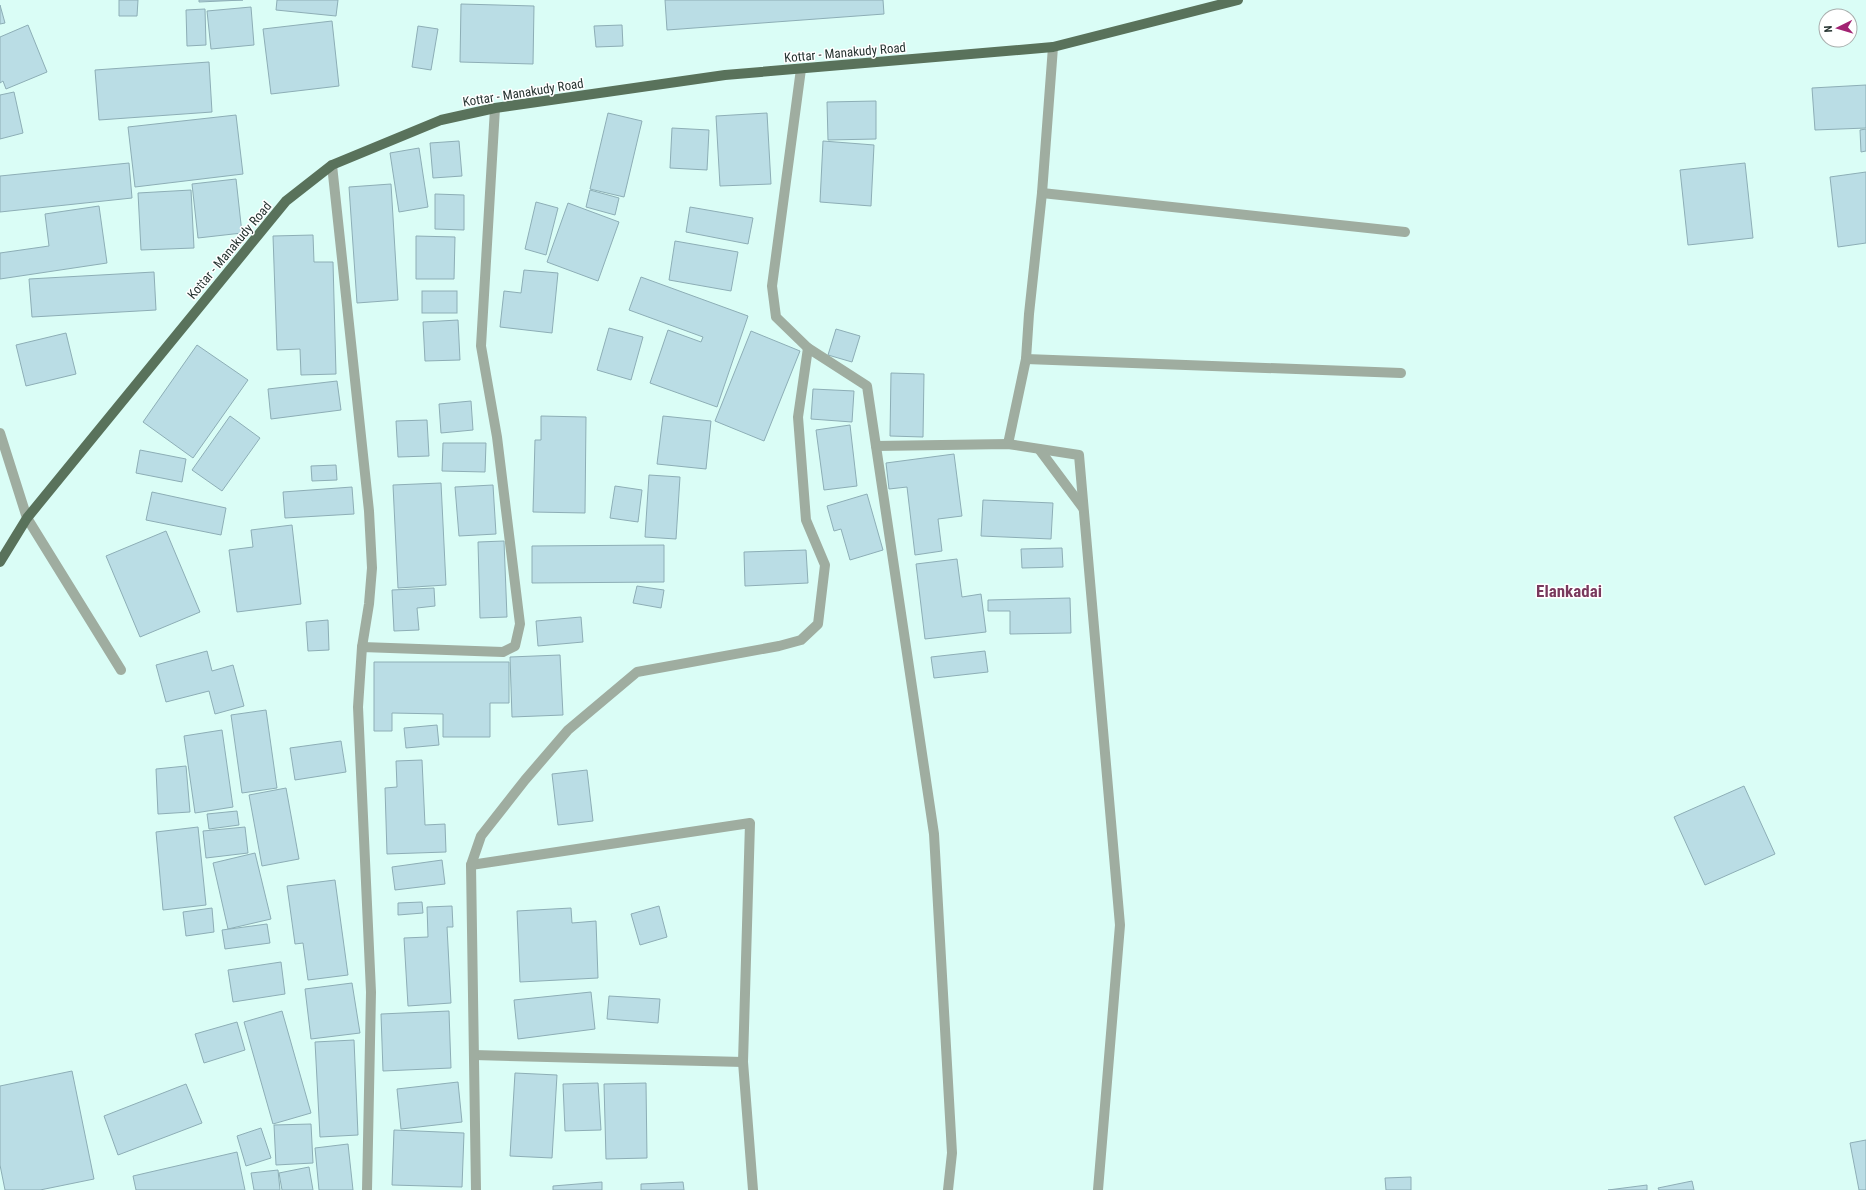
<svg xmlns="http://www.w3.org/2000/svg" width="1866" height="1190" font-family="'Roboto Condensed',sans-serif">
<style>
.building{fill:#badde5;stroke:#8daeb6}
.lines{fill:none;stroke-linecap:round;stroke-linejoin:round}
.minor{stroke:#9fada0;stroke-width:10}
.major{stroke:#59725b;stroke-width:10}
.labels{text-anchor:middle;stroke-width:3;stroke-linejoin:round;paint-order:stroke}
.street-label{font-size:13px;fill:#273532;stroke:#fff}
.district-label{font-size:17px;font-weight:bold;fill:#79395d;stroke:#fff}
</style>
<rect width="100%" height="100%" fill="#dafdf6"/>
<g class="building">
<path d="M119,0H138L137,16H119Z"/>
<path d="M199,0H243L199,2Z"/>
<path d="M277,0H338L336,16L276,10Z"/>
<path d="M665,0H883L884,14L667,30Z"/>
<path d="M461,4L534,6L533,64L460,62Z"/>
<path d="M0,5L5,23L0,24Z"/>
<path d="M251,7L254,45L211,49L207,11Z"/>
<path d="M205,9L206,45L187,46L186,10Z"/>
<path d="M332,21L339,86L271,94L263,29Z"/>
<path d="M28,25L47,72L6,89L3,81L0,83V37Z"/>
<path d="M622,25L623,46L596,47L594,26Z"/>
<path d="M418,26L438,29L431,70L412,67Z"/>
<path d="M209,62L212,112L99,120L95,70Z"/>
<path d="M1866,85V128L1815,130L1812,88Z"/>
<path d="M14,92L23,133L0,139V95Z"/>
<path d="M876,101V139L828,140L827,102Z"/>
<path d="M608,113L642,121L624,197L590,189Z"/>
<path d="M767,113L771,184L720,186L716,116Z"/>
<path d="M236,115L243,174L135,187L128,127Z"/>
<path d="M672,128L709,130L707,170L670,168Z"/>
<path d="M1866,129V151L1861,152L1860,130Z"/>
<path d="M459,141L462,176L433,178L430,143Z"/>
<path d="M823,141L874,145L871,206L820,202Z"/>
<path d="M419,148L428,207L399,212L390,153Z"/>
<path d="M129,163L132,198L0,212V176Z"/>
<path d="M1745,163L1753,238L1688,245L1680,170Z"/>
<path d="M1866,172V243L1838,247L1830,177Z"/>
<path d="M236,179L242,233L198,238L192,184Z"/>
<path d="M391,184L398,300L357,303L349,187Z"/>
<path d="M191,190L194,248L141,250L138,193Z"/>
<path d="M590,190L619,198L615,215L586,207Z"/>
<path d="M435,194L464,195V230L435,229Z"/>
<path d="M536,202L558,208L546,255L525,249Z"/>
<path d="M568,203L619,222L598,281L547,262Z"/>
<path d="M99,206L107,263L0,279V253L49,246L45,214Z"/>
<path d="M690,207L753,218L748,244L686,232Z"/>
<path d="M313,235L314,262H333L336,374L301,375L300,349L277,350L273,236Z"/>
<path d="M416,236L455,237L454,279H416Z"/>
<path d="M675,241L738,252L731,291L669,280Z"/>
<path d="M524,270L558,273L552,333L500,327L504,291L521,293Z"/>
<path d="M154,272L156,310L32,317L29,279Z"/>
<path d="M641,277L748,316L717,407L650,383L668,330L701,342L703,337L629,310Z"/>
<rect x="422" y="291" width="35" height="22"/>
<path d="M458,320L460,360L425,361L423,322Z"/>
<path d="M609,328L643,337L631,380L597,370Z"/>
<path d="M836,329L860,336L852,362L828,355Z"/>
<path d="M751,331L800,351L764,441L715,421Z"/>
<path d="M66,333L76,374L26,386L16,345Z"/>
<path d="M197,345L248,380L193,458L143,422Z"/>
<path d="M891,373L924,374L923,437L890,436Z"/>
<path d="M337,381L341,410L271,419L268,389Z"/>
<path d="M813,389L854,391L852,422L811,419Z"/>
<path d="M471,401L473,430L441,433L439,404Z"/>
<path d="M230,416L260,438L222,491L192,470Z"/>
<path d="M541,416L586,417L585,513L533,512L535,440H541Z"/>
<path d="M663,416L711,421L706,469L657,464Z"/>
<path d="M427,420L429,456L398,457L396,421Z"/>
<path d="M850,425L857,486L824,490L816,430Z"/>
<path d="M443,443H486L485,472L442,471Z"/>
<path d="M140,450L186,459L182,482L136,473Z"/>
<path d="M954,454L962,516L938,519L942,551L915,555L907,487L889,489L886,463Z"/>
<path d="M336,465L337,480L312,481L311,466Z"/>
<path d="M649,475L680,477L676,539L645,537Z"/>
<path d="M441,483L446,585L398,588L393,485Z"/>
<path d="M493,485L496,534L459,536L455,487Z"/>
<path d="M615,486L642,490L638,522L610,518Z"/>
<path d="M352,487L354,514L285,518L283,492Z"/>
<path d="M152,492L226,508L221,535L146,520Z"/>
<path d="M867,494L883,550L850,560L841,529L834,531L827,506Z"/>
<path d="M983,500L1053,503L1051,539L981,536Z"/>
<path d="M292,525L301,604L237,612L229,550L253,547L251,530Z"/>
<path d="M166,531L200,612L140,637L106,556Z"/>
<path d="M504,541L507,617L480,618L478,542Z"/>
<path d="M664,545V582L532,583V546Z"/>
<path d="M1062,548L1063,567L1022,568L1021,549Z"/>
<path d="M806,550L808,583L745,586L744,552Z"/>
<path d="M957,559L962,597L981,594L986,632L925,639L916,564Z"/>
<path d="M637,586L664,590L661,608L633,603Z"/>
<path d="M434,588L435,606L417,608L419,630L394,631L392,590Z"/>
<path d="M1070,598L1071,633L1010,634V611H988V600Z"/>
<path d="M581,617L583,642L538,646L536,621Z"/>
<path d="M328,620L329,650L308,651L306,622Z"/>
<path d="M207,651L212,671L233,665L244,706L215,714L209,691L166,702L156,665Z"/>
<path d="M985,651L988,672L934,678L931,657Z"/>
<path d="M560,655L563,715L512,717L510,657Z"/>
<path d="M374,662H509V703H490V737H443V714L392,713V731H374Z"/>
<path d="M266,710L277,788L242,793L231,715Z"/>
<path d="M437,725L439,745L406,748L404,728Z"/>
<path d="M222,730L233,807L195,813L184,736Z"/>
<path d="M341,741L346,772L295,780L290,748Z"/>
<path d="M422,760L425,825L445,824L446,852L387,854L385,788L397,787L396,761Z"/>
<path d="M186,766L190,812L158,814L156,769Z"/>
<path d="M587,770L593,821L558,825L552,774Z"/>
<path d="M1744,786L1775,854L1705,885L1674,817Z"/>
<path d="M286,788L299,859L262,866L249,795Z"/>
<path d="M237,811L239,825L209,829L207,814Z"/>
<path d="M198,827L206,905L163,910L156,832Z"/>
<path d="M245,827L248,853L206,858L203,831Z"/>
<path d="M255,853L271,919L228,929L213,863Z"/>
<path d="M442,860L445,884L395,890L392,867Z"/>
<path d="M335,880L348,975L308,980L303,943L295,944L287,886Z"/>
<path d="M422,902L423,913L398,915V903Z"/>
<path d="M452,906L453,927H447L451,1003L408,1006L404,938L428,937L427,907Z"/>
<path d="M659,906L667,937L640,945L631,914Z"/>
<path d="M212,908L214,932L186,936L183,912Z"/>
<path d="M571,908L572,923L596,921L598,978L520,982L517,911Z"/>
<path d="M267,924L270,943L225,949L222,930Z"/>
<path d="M281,962L285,994L233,1002L228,970Z"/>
<path d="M352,983L360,1033L311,1039L305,989Z"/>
<path d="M591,992L595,1029L518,1039L514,1000Z"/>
<path d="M609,996L660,999L658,1023L607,1019Z"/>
<path d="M282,1011L311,1113L273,1124L244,1022Z"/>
<path d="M449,1011L451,1068L383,1071L381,1014Z"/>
<path d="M237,1022L245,1050L204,1063L195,1034Z"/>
<path d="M354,1040L358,1135L320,1137L315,1042Z"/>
<path d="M72,1071L94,1179L40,1190H5L0,1165V1086Z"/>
<path d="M515,1073L557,1075L552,1158L510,1156Z"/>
<path d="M458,1082L462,1122L401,1129L397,1089Z"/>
<path d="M598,1083L601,1130L565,1131L563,1084Z"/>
<path d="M646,1083L647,1158L606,1159L604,1084Z"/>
<path d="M186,1084L202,1123L118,1155L104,1116Z"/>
<path d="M311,1124L313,1163L276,1165L274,1125Z"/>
<path d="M261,1128L271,1158L246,1166L237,1136Z"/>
<path d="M394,1130L464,1133L462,1187L392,1185Z"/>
<path d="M1866,1140V1190H1859L1850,1143Z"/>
<path d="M348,1144L353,1190H319L315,1148Z"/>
<path d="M237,1152L245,1190H136L133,1176Z"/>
<path d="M309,1167L313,1190H282L279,1173Z"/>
<path d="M278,1170L280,1190H254L251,1173Z"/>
<path d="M1411,1177V1190H1386L1385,1178Z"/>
<path d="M1692,1181L1694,1190H1659L1658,1188Z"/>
<path d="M602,1182V1190H553V1186Z"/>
<path d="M683,1182L684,1190H641V1184Z"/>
<path d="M1647,1185V1190H1608Z"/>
</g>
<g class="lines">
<g class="minor">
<path d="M801,69L772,286L776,317L808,348L867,386L934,834L952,1153L948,1190"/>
<path d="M332,165L369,511L372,568L369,604L362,647"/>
<path d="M1042,193L1405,232"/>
<path d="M1026,359L1401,373"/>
<path d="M0,433L27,518L121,670"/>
<path d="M1008,444L1026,359L1029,314L1042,193L1053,47"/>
<path d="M876,446L1008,444L1079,455L1120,925L1098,1190"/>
<path d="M1039,449L1083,508"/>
<path d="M471,865L750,823L743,1062L753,1190"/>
<path d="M474,1055L743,1062"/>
<path d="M367,1190L371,992L358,707L362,647L503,652L515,646L520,624L497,437L481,346L495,108"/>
<path d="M476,1190L471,865L481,836L525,780L568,730L637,672L779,646L801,640L818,624L825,565L806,520L798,417L808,348"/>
</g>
<path class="major" d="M0,562L27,518L286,201L332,165L441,120L495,108L725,75L1053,47L1238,0"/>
</g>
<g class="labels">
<g class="street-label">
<text transform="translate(845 52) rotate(-5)" y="5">Kottar - Manakudy Road</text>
<text transform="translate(523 92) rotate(-9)" y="5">Kottar - Manakudy Road</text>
<text transform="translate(229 250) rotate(-50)" y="5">Kottar - Manakudy Road</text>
</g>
<g class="district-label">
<text x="1569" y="597">Elankadai</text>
</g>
</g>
<g transform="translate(1838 28) rotate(265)"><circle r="19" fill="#ffffff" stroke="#a9aead"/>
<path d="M0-3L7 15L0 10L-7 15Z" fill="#a22272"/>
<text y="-6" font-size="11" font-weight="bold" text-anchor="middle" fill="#273532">N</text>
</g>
</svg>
